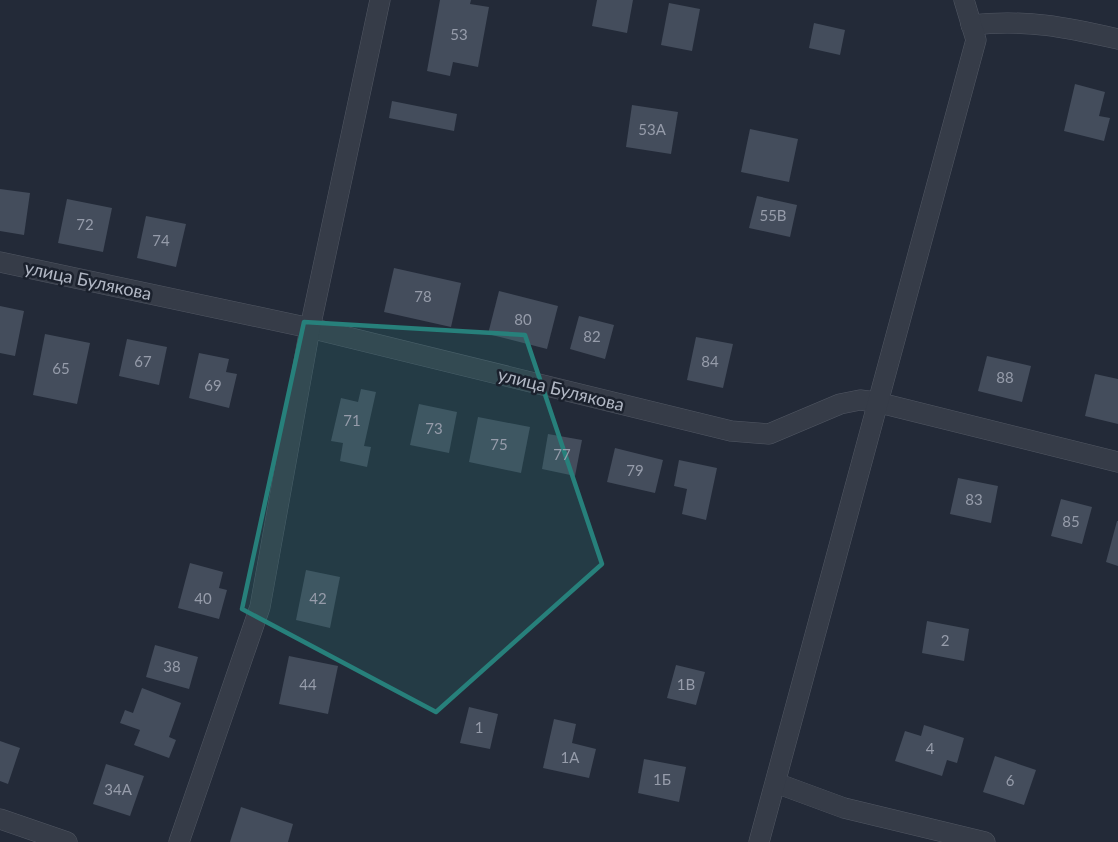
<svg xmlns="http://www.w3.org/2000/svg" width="1118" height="842" font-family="Lato,sans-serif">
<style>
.building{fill:#444d5c}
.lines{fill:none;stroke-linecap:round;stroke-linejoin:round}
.street-casing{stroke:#515763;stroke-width:21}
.street{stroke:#363c48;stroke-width:20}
.marked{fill:#27807b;fill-opacity:0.2;stroke:#27807b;stroke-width:4.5;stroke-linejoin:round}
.labels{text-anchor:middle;stroke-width:5;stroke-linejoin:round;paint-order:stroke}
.number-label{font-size:15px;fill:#969caa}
.street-label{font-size:18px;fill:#b1b7c4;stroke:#1b212d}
</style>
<rect width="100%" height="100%" fill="#232a38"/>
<g class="building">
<path d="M440,0H471L470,4L489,7L478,67L453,62L450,76L427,71Z"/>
<path d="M597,0H633L627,33L592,26Z"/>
<path d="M669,3L700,9L692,51L661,45Z"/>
<path d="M814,23L845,30L840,55L809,48Z"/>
<path d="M1075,84L1105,92L1099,116L1110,118L1104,141L1064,131Z"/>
<path d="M392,101L457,114L454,131L389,118Z"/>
<path d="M632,105L678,112L671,154L626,147Z"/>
<path d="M750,129L798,139L789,182L741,172Z"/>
<path d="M0,189L30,193L24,235L0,231Z"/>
<path d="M757,196L797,205L790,237L749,228Z"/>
<path d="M67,199L112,208L103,252L58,243Z"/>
<path d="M146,216L186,224L176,267L137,258Z"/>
<path d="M394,268L461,283L451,327L384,312Z"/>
<path d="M499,291L558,306L547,349L488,334Z"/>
<path d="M0,306L24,311L15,356L0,353Z"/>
<path d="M579,316L614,325L605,359L570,349Z"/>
<path d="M45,334L90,343L77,404L33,395Z"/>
<path d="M696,337L733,344L723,388L687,380Z"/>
<path d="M127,339L167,347L159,385L119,376Z"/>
<path d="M199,353L229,359L226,372L237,374L229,408L189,398Z"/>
<path d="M987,356L1031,366L1022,402L978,391Z"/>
<path d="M1095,374L1118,379V424L1085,416Z"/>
<path d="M361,389L376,392L364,446L371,447L367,467L340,461L343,443L331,441L341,398L358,402Z"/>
<path d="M419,404L457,412L449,453L410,445Z"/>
<path d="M478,417L530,427L521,473L469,462Z"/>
<path d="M548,434L582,440L575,476L542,469Z"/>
<path d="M615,448L663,460L655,493L607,482Z"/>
<path d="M679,460L717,468L706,520L682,514L687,489L674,486Z"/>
<path d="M958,478L998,486L991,523L950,514Z"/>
<path d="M1061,499L1092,507L1082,544L1051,536Z"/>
<path d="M1117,521H1118V566L1106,562Z"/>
<path d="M190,563L223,572L219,588L227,590L219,619L178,608Z"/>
<path d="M306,570L340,577L330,628L296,620Z"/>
<path d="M927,621L969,629L964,661L922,653Z"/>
<path d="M155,645L198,657L189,689L146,677Z"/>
<path d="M289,656L338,666L328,714L279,704Z"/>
<path d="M676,665L705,672L696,705L667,698Z"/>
<path d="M142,688L181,703L169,737L176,740L169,758L134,745L140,730L120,723L125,710L133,713Z"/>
<path d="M469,707L498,714L490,749L460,743Z"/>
<path d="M554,719L576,724L572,743L596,749L589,778L543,768Z"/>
<path d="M924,725L964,738L957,763L947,760L942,776L895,761L905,731L921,736Z"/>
<path d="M0,741L20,748L8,784L0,781Z"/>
<path d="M995,756L1036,770L1024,805L983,792Z"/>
<path d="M644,759L686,767L679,802L638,793Z"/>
<path d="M106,764L144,776L130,816L93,804Z"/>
<path d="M241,807L293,824L288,842H230Z"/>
</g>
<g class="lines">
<defs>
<g id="street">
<path d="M971,25C1027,19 1065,27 1118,39"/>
<path d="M0,262L310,328L731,431L769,434L840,404L860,400L876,402L1118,462"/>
<path d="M776,783L844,808L985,842"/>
<path d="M0,819L67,842"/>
<path d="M179,842L260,607L310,328L380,0"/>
<path d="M759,842L976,40L964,0"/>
</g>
</defs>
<use href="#street" class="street-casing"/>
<use href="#street" class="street"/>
</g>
<path class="marked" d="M304,322L525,335L602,564L436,712L242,609Z"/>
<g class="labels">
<g class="number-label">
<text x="459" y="40">53</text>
<text x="652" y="135">53А</text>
<text x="773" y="221">55В</text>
<text x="85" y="230">72</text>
<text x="161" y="246">74</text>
<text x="423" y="302">78</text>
<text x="523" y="325">80</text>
<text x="592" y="342">82</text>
<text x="143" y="367">67</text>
<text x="710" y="367">84</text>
<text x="61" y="374">65</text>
<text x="1005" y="383">88</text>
<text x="213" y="391">69</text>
<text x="352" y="426">71</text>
<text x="434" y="434">73</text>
<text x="499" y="450">75</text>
<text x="562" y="460">77</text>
<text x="635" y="476">79</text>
<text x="974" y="505">83</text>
<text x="1071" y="527">85</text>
<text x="203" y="604">40</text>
<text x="318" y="604">42</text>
<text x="945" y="646">2</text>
<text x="172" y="672">38</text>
<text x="308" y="690">44</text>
<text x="686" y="690">1В</text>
<text x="479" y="733">1</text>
<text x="930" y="754">4</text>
<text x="570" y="763">1А</text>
<text x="662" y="785">1Б</text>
<text x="1010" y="786">6</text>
<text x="118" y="795">34А</text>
</g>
<g class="street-label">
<text transform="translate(88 281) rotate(12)" y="6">улица Булякова</text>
<text transform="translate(561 390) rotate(14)" y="6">улица Булякова</text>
</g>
</g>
</svg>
